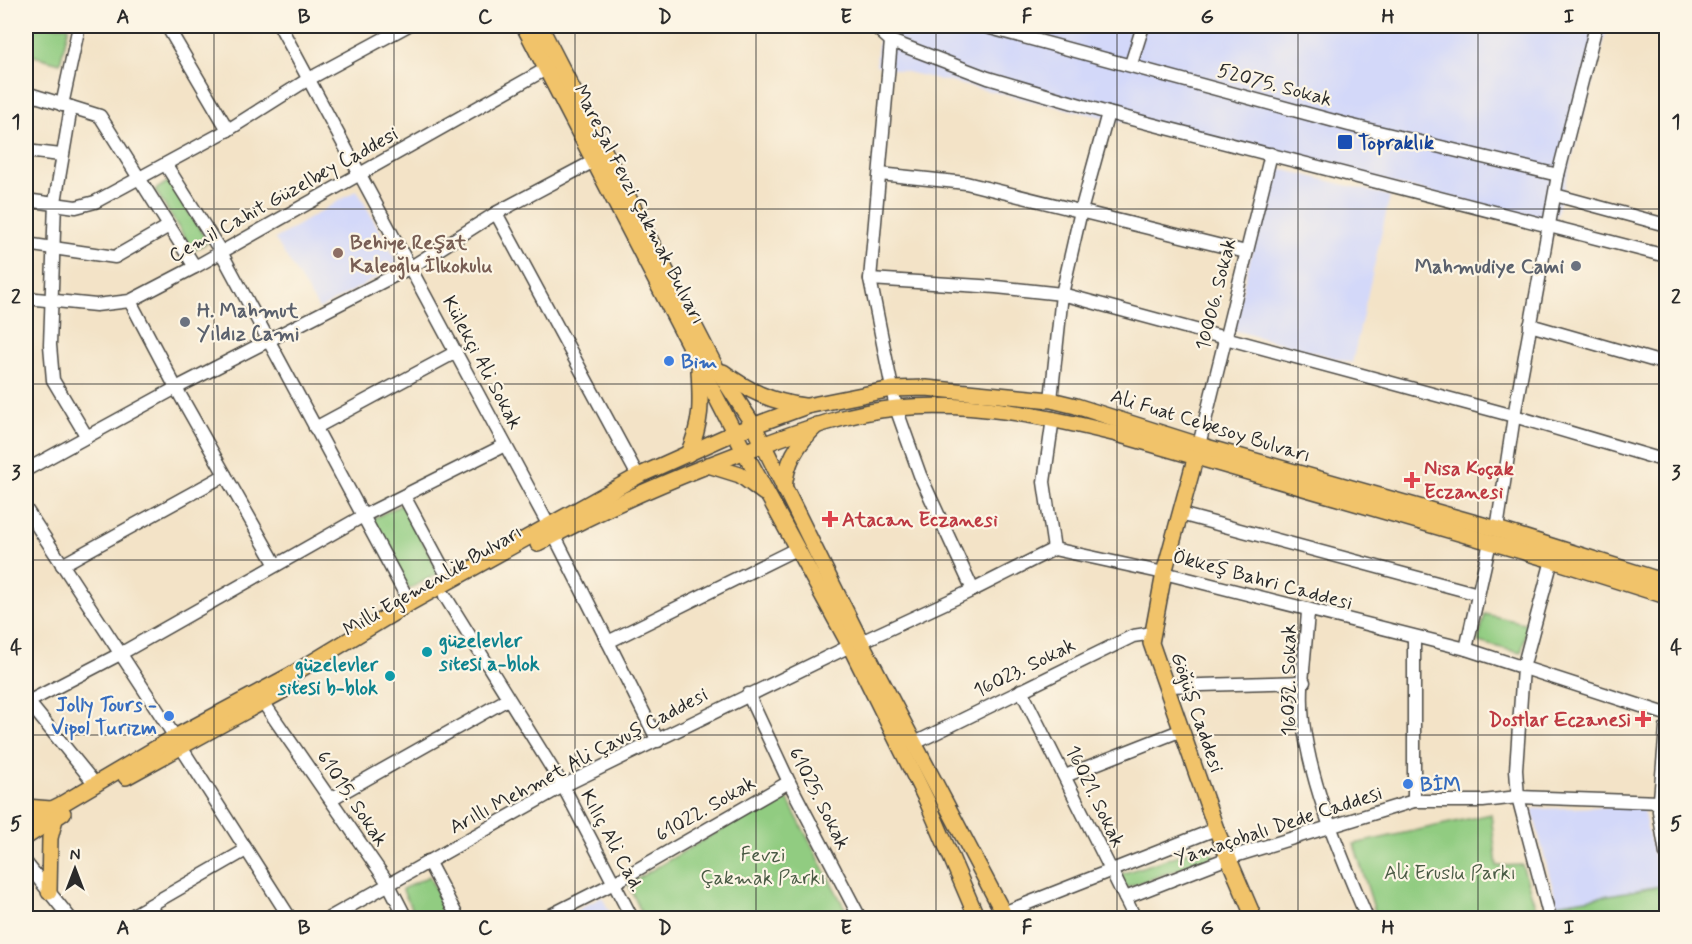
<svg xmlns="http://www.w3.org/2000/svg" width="1692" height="944" font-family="Mynerve,sans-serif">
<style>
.built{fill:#d3d8f9}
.green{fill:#91cc81;stroke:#5e7c56;stroke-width:1.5}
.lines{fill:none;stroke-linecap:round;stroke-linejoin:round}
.minor-casing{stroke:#494742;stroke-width:15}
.major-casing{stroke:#494742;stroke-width:18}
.minor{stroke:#fff;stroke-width:12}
.major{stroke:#f1c36a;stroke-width:15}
.grid{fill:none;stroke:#2b2b2b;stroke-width:1.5;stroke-opacity:0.55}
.transit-dot{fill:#1a4fb4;stroke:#fcf5e5;stroke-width:2}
.education-dot{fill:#8d6e63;stroke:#fcf5e5;stroke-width:2}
.worship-dot{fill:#6b7280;stroke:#fcf5e5;stroke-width:2}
.shop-dot{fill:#3f7fe0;stroke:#fcf5e5;stroke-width:2}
.health-dot{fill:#e0444e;stroke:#fcf5e5;stroke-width:2}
.culture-dot{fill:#0f9aa8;stroke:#fcf5e5;stroke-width:2}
.labels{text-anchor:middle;stroke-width:4.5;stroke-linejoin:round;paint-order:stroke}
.street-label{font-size:20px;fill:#2b2b2b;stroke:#fcf5e5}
.transit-label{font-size:20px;font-weight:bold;fill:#164399;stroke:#fcf5e5;text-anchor:start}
.education-label{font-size:20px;font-weight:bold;fill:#785e54;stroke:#fcf5e5;text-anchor:start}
.worship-label{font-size:20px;font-weight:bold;fill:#5b616d;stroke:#fcf5e5;text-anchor:end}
.shop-label{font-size:20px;font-weight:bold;fill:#366cbe;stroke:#fcf5e5;text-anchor:start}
.health-label{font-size:20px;font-weight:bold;fill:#be3a42;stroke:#fcf5e5;text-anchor:start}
.culture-label{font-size:20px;font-weight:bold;fill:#0d838f;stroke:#fcf5e5;text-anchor:start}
.park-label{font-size:20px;fill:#4a5b45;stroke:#fcf5e5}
.neatline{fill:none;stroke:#2b2b2b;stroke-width:2}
.grid-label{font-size:20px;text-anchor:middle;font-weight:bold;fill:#2b2b2b}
</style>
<rect width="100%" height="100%" fill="#fcf5e5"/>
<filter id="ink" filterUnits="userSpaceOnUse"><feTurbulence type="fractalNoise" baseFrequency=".0167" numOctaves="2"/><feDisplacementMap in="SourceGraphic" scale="12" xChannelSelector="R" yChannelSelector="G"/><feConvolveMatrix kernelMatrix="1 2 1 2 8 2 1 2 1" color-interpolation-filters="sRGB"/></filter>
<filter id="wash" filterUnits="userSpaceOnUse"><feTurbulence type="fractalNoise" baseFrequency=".008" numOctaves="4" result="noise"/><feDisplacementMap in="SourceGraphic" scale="24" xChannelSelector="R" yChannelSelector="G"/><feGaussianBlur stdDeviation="1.35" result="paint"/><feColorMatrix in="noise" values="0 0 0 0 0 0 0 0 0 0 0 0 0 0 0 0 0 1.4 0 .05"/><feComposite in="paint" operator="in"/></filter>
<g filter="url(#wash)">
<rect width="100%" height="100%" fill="#f3e3c7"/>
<g class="built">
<path d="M880,26H1608L1555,221L876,65Z"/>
<path d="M1272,167L1390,196L1352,363L1233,330Z"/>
<path d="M357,190L399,266L319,309L275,239Z"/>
<path d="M1642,806L1661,886L1557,904L1532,809Z"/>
<path d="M602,897L613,918H562Z"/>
</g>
<g class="green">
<path d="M26,26H69L60,63L26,54Z"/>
<path d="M169,181L208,242L193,251L155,190Z"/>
<path d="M403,504L439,573L409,589L372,519Z"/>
<path d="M1485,614L1528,624L1521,653L1478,642Z"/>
<path d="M784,793L850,918H644L628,884Z"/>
<path d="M1491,814L1497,866L1522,865L1539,918H1377L1354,844Z"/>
<path d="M1209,845L1214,857L1125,888L1121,874Z"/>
<path d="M429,876L450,918H417L402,889Z"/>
<path d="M1661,886L1663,918H1561L1557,904Z"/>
</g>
</g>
<g filter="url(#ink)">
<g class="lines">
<defs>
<g id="minor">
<path d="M167,26L228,130"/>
<path d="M280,26L549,526"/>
<path d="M874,26L891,41L988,78L1108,113L1666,256"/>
<path d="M983,26L1349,125L1558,175"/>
<path d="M891,41L870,279L896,408L920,475L973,590"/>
<path d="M1131,64L1143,26"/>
<path d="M26,93L100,116L195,267"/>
<path d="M62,105L79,26"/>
<path d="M71,107L55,202L50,345L53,380L87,437"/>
<path d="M26,151L61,155"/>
<path d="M166,165L221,252L410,603"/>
<path d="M880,174L966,183L1246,252"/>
<path d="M1555,195L1666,225"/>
<path d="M26,200L76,207L95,202L228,130L307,80L407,26"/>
<path d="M496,213L638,476"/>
<path d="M26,244L115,257L169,226"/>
<path d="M870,279L996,287L1062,294L1514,416L1666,461"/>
<path d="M26,298L96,305L130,301L195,267L546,69"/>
<path d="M130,301L176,388L276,565"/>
<path d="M1530,325L1666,364"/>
<path d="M1051,400L1062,294L1081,211L1108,113"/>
<path d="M1053,418L1044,482L1054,549"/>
<path d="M315,428L456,352"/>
<path d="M1199,445L1271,154"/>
<path d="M26,470L176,388L411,267L496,213L594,161"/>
<path d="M404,496L450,581"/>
<path d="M26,509L175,737"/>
<path d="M1180,514L1478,594"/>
<path d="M1497,529L1514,416L1558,175L1596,26"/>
<path d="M554,535L658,741"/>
<path d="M62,565L225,475"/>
<path d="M445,596L563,786L632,918"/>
<path d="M1308,611C1306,647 1299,686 1303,722C1312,791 1341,855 1367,918"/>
<path d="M1414,638V801"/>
<path d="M608,642L796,549"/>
<path d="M861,642L973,590L1054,549L1164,573L1466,649L1666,714"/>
<path d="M1466,649L1490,542"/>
<path d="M1167,686L1304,682"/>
<path d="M1021,690L1135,918"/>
<path d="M748,694L789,782L860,918"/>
<path d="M26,699L95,784"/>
<path d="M263,702L388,883L406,918"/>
<path d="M26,703L120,654L363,516L505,445"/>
<path d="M1666,728L1659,811L1666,854"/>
<path d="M915,743L1133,636L1153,633"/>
<path d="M181,747L290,918"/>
<path d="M1065,776L1182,730"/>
<path d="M331,799L508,699"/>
<path d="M428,861L458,918"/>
<path d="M26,863L70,918"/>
<path d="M1125,898L1228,858L1414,801H1483L1518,797L1660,802"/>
<path d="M150,906L159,918"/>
<path d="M1003,913L1216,829"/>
<path d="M128,918L246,850"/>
<path d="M329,918L563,786L850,646"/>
<path d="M545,918L614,883L789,782"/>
<path d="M1550,918L1518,797L1516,770L1523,668L1552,560"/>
</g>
<g id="major">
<path d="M524,26L744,451L850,646L927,801L977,918"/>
<path d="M540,26L715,366L754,426L861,642L1006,918"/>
<path d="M723,372C748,391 772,402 804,406"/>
<path d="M1198,448L1164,573L1151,643L1216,829L1254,918"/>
<path d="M688,454C702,422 701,404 699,370"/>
<path d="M708,465L740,475L764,493"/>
<path d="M784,489C786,462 797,444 817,425"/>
<path d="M538,544C610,504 685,473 762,445C805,429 851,412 897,408C971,401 1045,416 1117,434L1552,560L1666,596"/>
<path d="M126,777L284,690"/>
<path d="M26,807L51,809"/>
<path d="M26,822L60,805L175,737L291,675L410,603L638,476L736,432L807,406L892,389L926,388L1051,400L1076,406L1199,445L1497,529L1666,582"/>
<path d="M26,837L63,813"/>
<path d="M49,892L50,838L55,819"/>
</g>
</defs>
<use href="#minor" class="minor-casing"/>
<use href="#major" class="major-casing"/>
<use href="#minor" class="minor"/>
<use href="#major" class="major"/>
</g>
</g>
<path class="grid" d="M214,26V918M394,26V918M575,26V918M756,26V918M936,26V918M1117,26V918M1298,26V918M1478,26V918M26,209H1666M26,384H1666M26,560H1666M26,735H1666"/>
<rect class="transit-dot" x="1337" y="134" width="16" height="16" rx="3"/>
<circle class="education-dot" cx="338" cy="253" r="6"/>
<g class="worship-dot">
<circle cx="1576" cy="266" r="6"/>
<circle cx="185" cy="322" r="6"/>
</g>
<g class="shop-dot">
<circle cx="669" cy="361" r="6"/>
<circle cx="169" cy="716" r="6"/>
<circle cx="1408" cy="784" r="6"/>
</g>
<g class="health-dot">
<path d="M1409 471h6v6h6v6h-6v6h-6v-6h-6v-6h6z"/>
<path d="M827 510h6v6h6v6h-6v6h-6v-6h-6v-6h6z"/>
<path d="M1640 710h6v6h6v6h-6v6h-6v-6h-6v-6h6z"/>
</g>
<g class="culture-dot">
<circle cx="427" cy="652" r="6"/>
<circle cx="390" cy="676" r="6"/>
</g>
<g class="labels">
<g class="street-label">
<text transform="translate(1275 84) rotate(15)" y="7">52075. Sokak</text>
<text transform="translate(283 194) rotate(-29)" y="7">Cemil Cahit Güzelbey Caddesi</text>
<text transform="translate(640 204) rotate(63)" y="7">Mareşal Fevzi Çakmak Bulvarı</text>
<text transform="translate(1215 294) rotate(-76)" y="7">10006. Sokak</text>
<text transform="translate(483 362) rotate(62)" y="7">Külekçi Ali Sokak</text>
<text transform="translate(1211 425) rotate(17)" y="7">Ali Fuat Cebesoy Bulvarı</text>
<text transform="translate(1263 579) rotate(15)" y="7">Ökkeş Bahri Caddesi</text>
<text transform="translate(432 580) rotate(-30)" y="7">Milli Egemenlik Bulvarı</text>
<text transform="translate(1024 667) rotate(-26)" y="7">16023. Sokak</text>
<text transform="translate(1288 680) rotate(-90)" y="7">16032. Sokak</text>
<text transform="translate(1198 712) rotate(71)" y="7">Göğüş Caddesi</text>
<text transform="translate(578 760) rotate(-28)" y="7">Arıllı Mehmet Ali Çavuş Caddesi</text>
<text transform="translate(1096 796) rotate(64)" y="7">16021. Sokak</text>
<text transform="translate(353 798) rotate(56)" y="7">61015. Sokak</text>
<text transform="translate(820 798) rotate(63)" y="7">61025. Sokak</text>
<text transform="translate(705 808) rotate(-30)" y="7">61022. Sokak</text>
<text transform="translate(1278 825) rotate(-18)" y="7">Yamaçobalı Dede Caddesi</text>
<text transform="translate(613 840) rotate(62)" y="7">Kılıç Ali Cad.</text>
</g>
<g class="transit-label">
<text x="1358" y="149">Topraklık</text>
</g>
<g class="education-label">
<text x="350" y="249">Behiye Reşat<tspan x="350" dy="23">Kaleoğlu İlkokulu</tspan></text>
</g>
<g class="worship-label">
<text x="1564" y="273">Mahmudiye Cami</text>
<text x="197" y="317" text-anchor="start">H. Mahmut<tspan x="197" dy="23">Yıldız Cami</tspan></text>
</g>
<g class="shop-label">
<text x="681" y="368">Bim</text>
<text x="157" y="711" text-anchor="end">Jolly Tours -<tspan x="157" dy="23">Vipol Turizm</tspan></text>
<text x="1420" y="791">BİM</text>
</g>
<g class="health-label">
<text x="1424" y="475">Nisa Koçak<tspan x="1424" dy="23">Eczanesi</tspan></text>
<text x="842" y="526">Atacan Eczanesi</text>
<text x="1631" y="726" text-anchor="end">Dostlar Eczanesi</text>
</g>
<g class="culture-label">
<text x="439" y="647">güzelevler<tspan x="439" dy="23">sitesi a-blok</tspan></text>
<text x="378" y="671" text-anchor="end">güzelevler<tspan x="378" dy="23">sitesi b-blok</tspan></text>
</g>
<g class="park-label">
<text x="763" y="861">Fevzi<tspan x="763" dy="23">Çakmak Parkı</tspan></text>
<text x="1450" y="879">Ali Eruslu Parkı</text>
</g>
</g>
<rect width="1692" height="944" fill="none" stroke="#fcf5e5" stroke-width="66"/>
<g transform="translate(75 869)" stroke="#fcf5e5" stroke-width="4.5" paint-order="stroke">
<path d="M0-4.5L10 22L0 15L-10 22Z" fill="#2b2b2b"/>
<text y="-9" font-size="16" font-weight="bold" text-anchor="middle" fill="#2b2b2b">N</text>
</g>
<rect x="33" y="33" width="1626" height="878" class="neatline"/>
<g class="grid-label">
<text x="123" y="23">A</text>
<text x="304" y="23">B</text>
<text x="485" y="23">C</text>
<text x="665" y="23">D</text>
<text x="846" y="23">E</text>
<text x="1027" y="23">F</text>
<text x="1207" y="23">G</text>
<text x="1388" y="23">H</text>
<text x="1569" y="23">I</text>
<text x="16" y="128">1</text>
<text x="1676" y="128">1</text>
<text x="16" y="303">2</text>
<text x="1676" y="303">2</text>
<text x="16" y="479">3</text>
<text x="1676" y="479">3</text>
<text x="16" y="654">4</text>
<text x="1676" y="654">4</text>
<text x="16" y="830">5</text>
<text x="1676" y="830">5</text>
<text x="123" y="934">A</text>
<text x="304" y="934">B</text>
<text x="485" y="934">C</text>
<text x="665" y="934">D</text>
<text x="846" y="934">E</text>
<text x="1027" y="934">F</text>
<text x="1207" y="934">G</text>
<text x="1388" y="934">H</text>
<text x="1569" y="934">I</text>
</g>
</svg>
